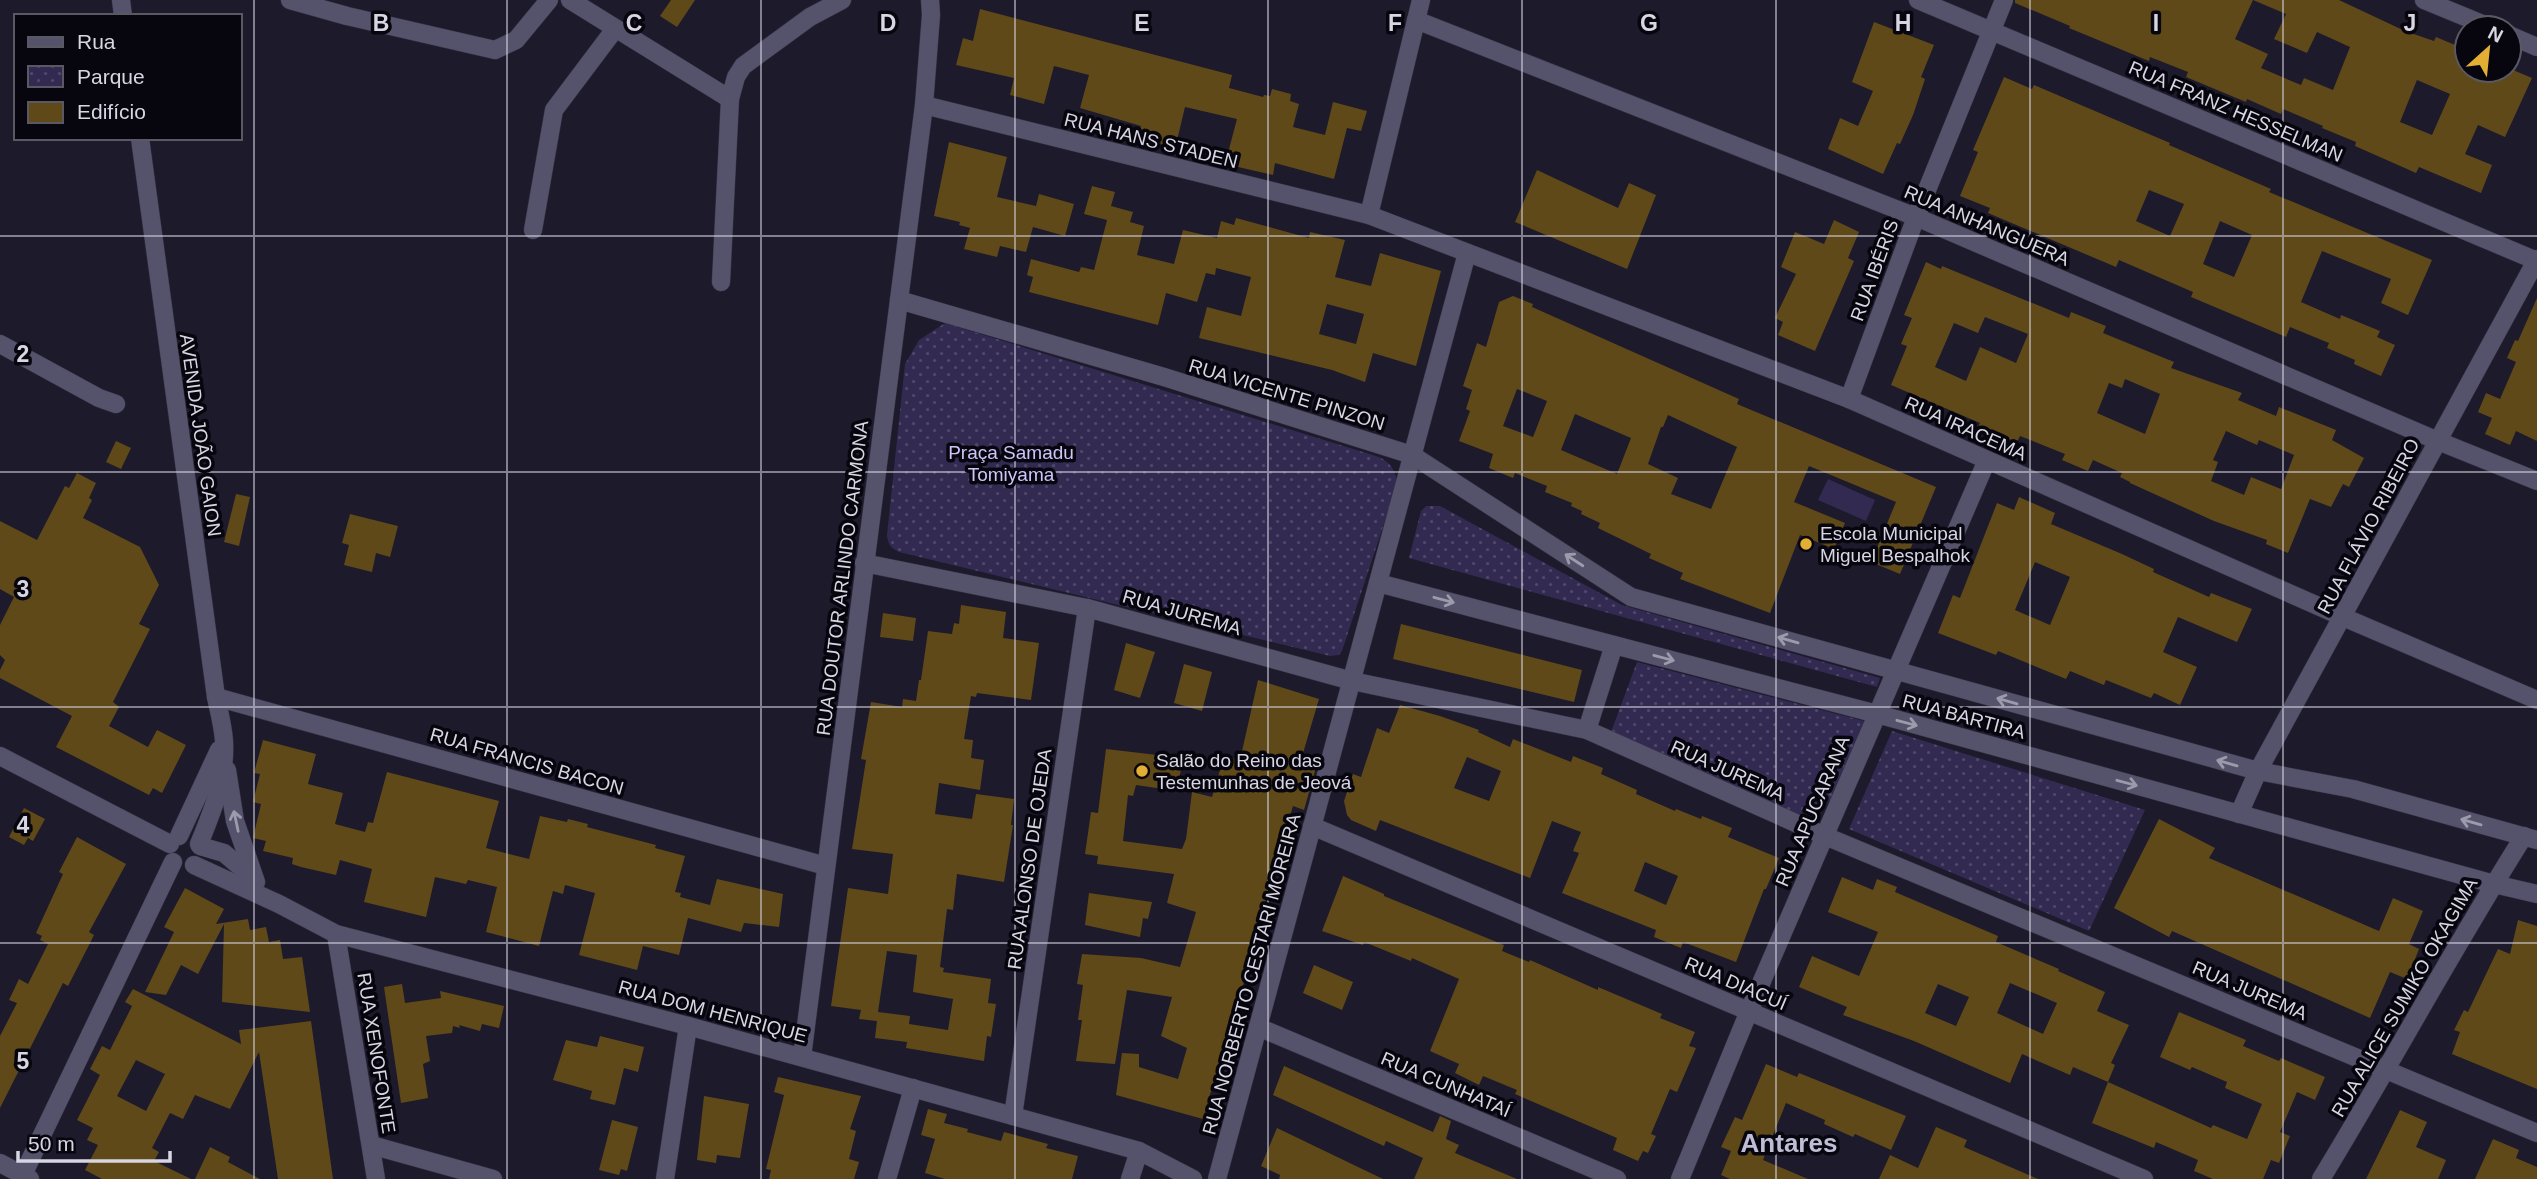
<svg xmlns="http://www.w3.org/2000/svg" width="2537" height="1179" font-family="Helvetica,sans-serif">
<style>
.grass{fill:#322a51}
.park{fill:url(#park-dots)}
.building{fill:#5f4918;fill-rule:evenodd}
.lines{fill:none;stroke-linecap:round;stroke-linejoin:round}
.minor-casing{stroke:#373445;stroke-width:19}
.tertiary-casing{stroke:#373445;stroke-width:19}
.minor{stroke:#55526b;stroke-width:18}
.tertiary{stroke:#55526b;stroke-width:18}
.oneway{stroke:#9c9bac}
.grid{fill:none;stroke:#d7d6e2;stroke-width:2;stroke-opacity:0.55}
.poi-dot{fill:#e2af34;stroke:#07060e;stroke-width:2.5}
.labels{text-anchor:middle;stroke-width:7;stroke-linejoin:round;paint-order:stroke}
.street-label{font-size:19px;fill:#d7d6e2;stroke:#07060e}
.park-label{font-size:19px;fill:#cdc5f9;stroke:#07060e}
.poi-label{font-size:19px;fill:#d7d6e2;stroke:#07060e;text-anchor:start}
.district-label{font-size:26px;font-weight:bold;fill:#bfbcd5;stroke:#07060e}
.grid-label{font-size:23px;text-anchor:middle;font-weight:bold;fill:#d7d6e2;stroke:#07060e;stroke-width:7;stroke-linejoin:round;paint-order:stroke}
</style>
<defs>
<pattern id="park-dots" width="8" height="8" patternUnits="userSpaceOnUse" patternTransform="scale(1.75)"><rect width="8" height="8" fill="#322a51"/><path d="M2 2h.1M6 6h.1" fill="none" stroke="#4f486a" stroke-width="1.8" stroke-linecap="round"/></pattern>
</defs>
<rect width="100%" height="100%" fill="#1d1a2c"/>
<path class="grass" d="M1828,479L1875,500L1866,521L1818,500Z"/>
<g class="park">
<path d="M945,323L1379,457C1391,463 1396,471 1397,484L1342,651L1339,655L1330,656L899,552C891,548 888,545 887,535L905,364L919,340Z"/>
<path d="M1426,506H1440L1622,605L1880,678L1877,687L1409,558L1421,511Z"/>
<path d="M1637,662L1864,721L1831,799L1818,811L1805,816L1792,813L1611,732Z"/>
<path d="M1892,731L2145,810L2089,931L1849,829Z"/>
</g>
<g class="building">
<path d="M671,0H695L677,27L660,16Z"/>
<path d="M2015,0H2253L2235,39L2268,54L2261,68L2301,85L2304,78L2333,90L2350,47L2317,32L2307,53L2274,39L2286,14L2253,0H2339L2405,31L2434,41L2436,37L2467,50V70H2513L2532,78L2505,137L2478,125L2465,154L2492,165L2481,193L2419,167L2416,173L2355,146L2356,142L2322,128L2323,126L2283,109L2281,114L2247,99L2246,102L2186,77L2188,72L2150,57L2149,61L2069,28L2070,26L2015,3ZM2417,80L2450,94L2432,135L2400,122Z"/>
<path d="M980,9L1232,75L1229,88L1263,97L1264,95L1270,96L1272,89L1291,94L1290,101L1299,104L1293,127L1325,135L1333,102L1367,111L1361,131L1347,128L1334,179L1275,163L1273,175L1225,164L1237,119L1185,107L1175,149L1137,139L1141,126L1080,108L1089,75L1054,66L1044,104L1010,95L1014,78L956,65L963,38L973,41Z"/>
<path d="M1874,22L1934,45L1921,77L1925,79L1913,115L1900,144L1897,143L1883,174L1828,149L1840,118L1858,126L1873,91L1852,82Z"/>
<path d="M2004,77L2032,89L2034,85L2170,143L2169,145L2271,189L2269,192L2432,260L2408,315L2381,303L2391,279L2322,251L2301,302L2340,319L2341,315L2380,331L2377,337L2395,345L2381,376L2354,364L2355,360L2327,348L2329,343L2290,327L2286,337L2191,297L2193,292L2119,260L2116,267L1988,213L1990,208L1960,196L1978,152L1973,150ZM2149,190L2184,204L2170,236L2136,221ZM2220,221L2252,235L2234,277L2203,264Z"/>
<path d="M949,142L1007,157L997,197L1036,206L1039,194L1074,204L1065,236L1033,227L1026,252L1000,246L997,257L964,249L970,228L959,225L960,222L934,216Z"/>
<path d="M1537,170L1618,208L1629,183L1656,195L1627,269L1515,222Z"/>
<path d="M1092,186L1115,192L1111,206L1133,212L1130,222L1144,226L1137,255L1174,264L1183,230L1217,238L1221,221L1234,225L1236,218L1309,238L1310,232L1345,240L1335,277L1371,286L1380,253L1441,271L1416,366L1373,353L1365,382L1332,370L1199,338L1207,307L1241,316L1251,277L1216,268L1215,275L1206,273L1197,302L1166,293L1158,325L1029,292L1033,277L1027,275L1031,259L1079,272L1081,267L1094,270L1107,220L1084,214ZM1327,304L1364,314L1356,344L1319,334Z"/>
<path d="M1834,220L1859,232L1848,258L1854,261L1815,351L1778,335L1783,322L1775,318L1796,274L1781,267L1795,232L1824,244Z"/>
<path d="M1926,262L1941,269L1942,266L2069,318L2071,312L2106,326L2103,333L2174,362L2171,368L2242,393L2238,400L2276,416L2279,407L2336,430L2332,440L2364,458L2349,487L2343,484L2331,507L2310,499L2288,553L2266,544L2267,540L2214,521L2130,483V482L2120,477L2122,473L2093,460L2088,471L2062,460L2065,454L2020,436L2017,442L1978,427L1980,423L1891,385L1907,346L1901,344L1912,318L1904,315ZM1985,317L2028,334L2016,363L1980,347L1966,381L1935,367L1954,323L1978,333ZM2125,379L2160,394L2145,434L2097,413L2109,383L2122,388ZM2226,431L2257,445L2259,440L2294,455L2281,489L2251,477L2244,495L2211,481L2218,462L2213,460Z"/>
<path d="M1513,296L1533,304L1532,307L1739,399L1737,404L1936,487L1900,574L1871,562L1896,502L1809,466L1794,502L1845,523L1834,549L1800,535L1770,613L1680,579L1683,573L1649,558L1651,554L1598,528L1600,523L1581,514L1582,511L1571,506L1572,503L1545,492L1547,486L1515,473L1513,478L1489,468L1493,454L1459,441L1470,411L1466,409L1472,390L1463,386L1477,343L1486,347L1499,302ZM1517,389L1547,401L1533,437L1503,426ZM1575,414L1631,438L1617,474L1561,450ZM1668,415L1737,447L1711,509L1671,494L1678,478L1648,464L1661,427H1663Z"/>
<path d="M2537,298V441L2516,431L2510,445L2485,434L2492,418L2478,412L2486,393L2500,399L2516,362L2507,358L2515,340L2518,341Z"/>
<path d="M116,441L131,448L121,469L106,462Z"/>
<path d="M77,473L96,483L89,498L92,500L83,518L140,547L159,585L139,624L150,629L113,702L119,707L109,726L148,747L157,730L186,745L162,793L153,788L149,795L56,747L72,716L0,678V670L5,660L0,655V625L14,597L0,589V521L37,540L65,486L69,488Z"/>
<path d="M236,494L250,497L239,546L224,542Z"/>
<path d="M2019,497L2055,513L2051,524L2122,554L2154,569L2153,572L2209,597L2211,593L2252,609L2237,642L2178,617L2163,652L2197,667L2180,705L2154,693L2151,698L2106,680L2104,685L2070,671L2066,679L1998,651L1996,655L1938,633L1953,595L1960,598L1997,503L2014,510ZM2035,562L2070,577L2050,625L2015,610Z"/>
<path d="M350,514L398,526L390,557L376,553L372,572L344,565L349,545L342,543Z"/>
<path d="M961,605L1006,612L1003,638L1039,643L1031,700L977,693L976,697L971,696L964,739L973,740L971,758L984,760L980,790L939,783L935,814L972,819L976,794L1014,799L1011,825H1013L1004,882L957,874L953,910L947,909L940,967L944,968L943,972L991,979L988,1003L996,1004L991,1037L987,1036L984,1061L906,1048L907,1042L875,1038L878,1012L877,1021L859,1019L861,1010L831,1006L848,888L888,894L893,854L852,849L866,760L861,759L871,702L902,707L903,699L916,701L919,680H921L928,631L952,634L954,623L959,624ZM887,951L917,955L913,992L953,999L948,1030L909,1024L910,1016L878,1012Z"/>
<path d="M883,613L916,618L913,641L880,637Z"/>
<path d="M1401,624L1582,670L1574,702L1393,659Z"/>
<path d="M1126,643L1155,652L1140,698L1114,690Z"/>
<path d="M1184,664L1212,672L1202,711L1174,703Z"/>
<path d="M1258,680L1319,699L1301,760L1317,764L1304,810L1293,806L1267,894L1226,1051H1224L1217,1070L1203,1119L1116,1095L1122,1053L1139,1054V1067L1178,1079L1187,1048L1161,1036L1172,997L1127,990L1115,1064L1076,1061L1082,1020H1078L1083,985L1077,984L1082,954L1141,958L1180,967L1196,912L1167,903L1174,874L1097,864L1098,856L1085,854L1091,812L1098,813L1106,749L1183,758L1177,791L1136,785L1133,796L1128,795L1123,841L1182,849L1186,839L1192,792L1212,797L1224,756L1240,760Z"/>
<path d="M1400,705L1440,716L1479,730L1478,732L1510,747L1513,739L1571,762L1573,756L1603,768L1601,774L1637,790L1636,794L1675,811L1676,809L1701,819L1702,816L1732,828L1728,837L1779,858L1766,889H1764L1736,962L1683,942L1681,948L1654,937L1656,930L1562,893L1579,853L1573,851L1581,832L1552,821L1530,878L1380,820L1376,831L1351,820L1347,815L1344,801L1353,774L1361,777L1377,728L1389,733ZM1467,757L1501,771L1489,801L1454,788ZM1645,862L1678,876L1666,905L1634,891Z"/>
<path d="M263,740L316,754L308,784L343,793L335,824L365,832L368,822L373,823L387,772L499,801L486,848L529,859L540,816L567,822L568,819L588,824L587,827L656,845L655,848L685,856L675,892L681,893L680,897L710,905L717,879L783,894L779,927L744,923L741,932L688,918L679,955L643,946L637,970L579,955L595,893L565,885L563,894L553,891L539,946L486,932L497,887L468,880L466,884L435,877L426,917L364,902L372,869L340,860L336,875L301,867L292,864L293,858L263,851L266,841L253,838L261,804L253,802L260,774L254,773Z"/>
<path d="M24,808L45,819L33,841L28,838L24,845L9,837Z"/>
<path d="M2159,819L2215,848L2209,858L2379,931L2393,898L2423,911L2409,944L2419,949L2407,979L2390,972L2370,1018L2172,931L2169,937L2114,908Z"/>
<path d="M77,837L126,864L89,932L94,935L87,949L68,986L63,983L0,1108V1036L17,1003L9,1000L19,979L28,984L48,944L40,940L42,936L36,933L63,874L59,872Z"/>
<path d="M1343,876L1384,894V896L1504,945L1502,951L1529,962L1530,960L1598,990V987L1662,1014L1660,1018L1695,1032L1689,1046L1696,1048L1677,1092L1670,1089L1651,1134L1656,1136L1648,1153L1643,1151L1638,1161L1613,1150L1617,1138L1515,1094L1517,1090L1483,1076L1479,1085L1455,1073L1459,1064L1430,1051L1459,979L1412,958L1411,961L1364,942L1363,945L1322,931Z"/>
<path d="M1842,877L1873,890L1877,879L1897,887L1895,892L1998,936L1996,942L2059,969L2058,971L2105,992L2097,1011L2129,1025L2111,1063L2115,1065L2108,1082L2073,1067L2070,1075L2022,1054L2010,1083L1914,1041L1843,1015L1847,1007L1799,987L1812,956L1859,976L1878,932L1828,912ZM2010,983L2057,1003L2043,1034L1997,1013ZM1938,984L1969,997L1956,1026L1925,1013Z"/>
<path d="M185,888L224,909L216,924L248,919L250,930L266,927L269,942L280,940L283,959L302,957L310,1012L222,1002L224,924L198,974L181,965L166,995L145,992L174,932L164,927Z"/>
<path d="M1089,893L1152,902L1148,919L1143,918L1140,937L1085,925Z"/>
<path d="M2518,920L2537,926V1089L2452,1054L2460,1032L2454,1030L2464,1010L2468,1012L2498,949L2510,954Z"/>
<path d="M1314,965L1353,982L1342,1010L1303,993Z"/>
<path d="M402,984L405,1003L441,998L440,991L504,1006L499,1028L482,1024L480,1031L459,1025L460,1028L453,1026L452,1033L426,1036L430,1061L423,1064L428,1098L401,1103L384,987Z"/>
<path d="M133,989L241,1044L239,1030L311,1021L333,1179H278L259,1052L230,1109L195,1095L183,1119L170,1113L152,1148L159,1152L154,1161L191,1179H102L85,1170L98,1145L87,1140L93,1128L77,1120L100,1075L90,1069L102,1046L110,1050L132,1006L125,1002ZM136,1060L165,1074L146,1111L117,1096Z"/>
<path d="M2179,1012L2246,1040L2243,1046L2279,1061L2281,1058L2325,1077L2315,1100L2297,1092L2280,1132L2290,1136L2279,1163L2271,1160L2263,1179H2213L2194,1171L2198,1160L2156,1142L2154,1148L2092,1123L2108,1082L2211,1128L2213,1125L2247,1139L2262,1104L2225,1088L2227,1082L2192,1067L2190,1070L2160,1057Z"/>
<path d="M600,1036L644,1047L638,1072L624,1068L615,1105L590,1099L592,1091L553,1080L566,1040L597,1047Z"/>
<path d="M1766,1064L1797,1077L1799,1073L1906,1116L1891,1150L1855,1134L1853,1137L1824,1124L1825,1120L1786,1103L1763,1160L1808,1179H1730L1721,1175L1731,1151L1721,1147L1735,1117L1742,1120Z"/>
<path d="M1284,1066L1433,1132L1440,1116L1451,1121L1446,1139L1459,1145L1455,1153L1517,1179H1414L1423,1158L1386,1141L1384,1146L1273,1095Z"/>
<path d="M778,1077L861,1096L850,1129L856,1131L849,1159L859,1162L854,1179H769L771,1170L766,1169L784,1095L774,1092Z"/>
<path d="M704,1096L749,1104L740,1158L717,1155L716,1163L697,1160Z"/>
<path d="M928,1109L947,1114L944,1123L968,1129L967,1132L1001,1141L1004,1132L1048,1144L1046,1148L1078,1156L1072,1179H945L925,1173L935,1139L921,1135Z"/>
<path d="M2400,1110L2427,1122L2416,1147L2446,1160L2438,1179H2366Z"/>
<path d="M612,1120L638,1127L627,1171L621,1169L619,1175L599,1170Z"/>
<path d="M1936,1127L1967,1140L1964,1147L2038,1179H1879L1890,1155L1918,1168Z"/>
<path d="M1277,1128L1383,1179H1279L1280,1175L1261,1166Z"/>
<path d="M2493,1139L2519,1150L2516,1158L2537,1167V1179H2475Z"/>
<path d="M210,1147L230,1157L228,1162L260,1179H195Z"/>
</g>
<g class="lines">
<defs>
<g id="minor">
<path d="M121,0L123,16"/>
<path d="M290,0L347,16L495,50L516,40L549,0"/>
<path d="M570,0L730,99"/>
<path d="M1918,0L2537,261"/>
<path d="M2424,0L2492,28"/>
<path d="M1416,20L1916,217L2438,441L2537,481"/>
<path d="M2509,35L2537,47"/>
<path d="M924,105L1369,215L1849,399L2343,617L2537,700"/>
<path d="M140,138L216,697C219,711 223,726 224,741C226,778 213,810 199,844"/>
<path d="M1369,215L1421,0"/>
<path d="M533,230L554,110L615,29"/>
<path d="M721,282L730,99L736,77L743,66L810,17L842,0"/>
<path d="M899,300L1164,377L1412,455"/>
<path d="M0,344L99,398L116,404"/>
<path d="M1849,399L1916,217L2004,0"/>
<path d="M864,563L1087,608L1352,681L1587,730L1825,836L2537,1133"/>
<path d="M216,697L826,866"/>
<path d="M1587,730L1614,645"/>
<path d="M0,756L170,844"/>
<path d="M227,770L235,821L256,882"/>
<path d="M2239,814L2258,771L2537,259"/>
<path d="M1312,826L2144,1179"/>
<path d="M179,836L219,750"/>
<path d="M200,846L224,853L252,877"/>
<path d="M194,865L279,904L336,934L688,1026L1139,1151L1193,1179"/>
<path d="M336,934L376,1179"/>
<path d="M1258,1027L1617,1179"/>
<path d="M802,1057L924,105L931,15L930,0"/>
<path d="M1013,1116L1087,608"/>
<path d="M371,1145L493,1179"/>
<path d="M0,1163L30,1179"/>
<path d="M21,1179L173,862"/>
<path d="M665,1179L688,1026"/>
<path d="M887,1179L913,1088"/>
<path d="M1130,1179L1139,1151"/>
<path d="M1217,1179L1467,253"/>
<path d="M1680,1179L1749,1011L1987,460"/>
<path d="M2321,1179C2390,1066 2453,948 2524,836"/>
</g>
<g id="tertiary">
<path d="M1412,455L1631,597L2258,771L2353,789L2537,840"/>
<path d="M1378,583L1877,714L2494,884L2537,894"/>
</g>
</defs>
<use href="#minor" class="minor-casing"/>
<use href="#tertiary" class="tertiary-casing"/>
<use href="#minor" class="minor"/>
<use href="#tertiary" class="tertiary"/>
</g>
<defs><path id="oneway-shaft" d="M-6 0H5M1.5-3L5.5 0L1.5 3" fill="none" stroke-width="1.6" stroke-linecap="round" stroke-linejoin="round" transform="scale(1.75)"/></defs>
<g class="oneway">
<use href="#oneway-shaft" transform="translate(1574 560) rotate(-147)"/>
<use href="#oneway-shaft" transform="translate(1444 600) rotate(15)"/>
<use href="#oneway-shaft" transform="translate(1788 640) rotate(-164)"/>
<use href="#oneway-shaft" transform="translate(1664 658) rotate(15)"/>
<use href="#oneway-shaft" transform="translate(2007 701) rotate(-164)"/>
<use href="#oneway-shaft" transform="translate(1907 723) rotate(15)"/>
<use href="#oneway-shaft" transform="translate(2227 763) rotate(-164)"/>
<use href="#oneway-shaft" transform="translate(2127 783) rotate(15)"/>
<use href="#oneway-shaft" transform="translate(236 821) rotate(-102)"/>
<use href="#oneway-shaft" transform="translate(2471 822) rotate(-164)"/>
</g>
<path class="grid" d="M254,0V1179M507,0V1179M761,0V1179M1015,0V1179M1268,0V1179M1522,0V1179M1776,0V1179M2030,0V1179M2283,0V1179M0,236H2537M0,472H2537M0,707H2537M0,943H2537"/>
<g class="poi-dot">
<circle cx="1806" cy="544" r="7"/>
<circle cx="1142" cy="771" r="7"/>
</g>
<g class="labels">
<g class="street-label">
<text transform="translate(2236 111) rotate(23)" y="7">RUA FRANZ HESSELMAN</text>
<text transform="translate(1151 140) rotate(14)" y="7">RUA HANS STADEN</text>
<text transform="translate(1987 225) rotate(23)" y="7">RUA ANHANGUERA</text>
<text transform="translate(1874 270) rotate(-70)" y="7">RUA IBÉRIS</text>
<text transform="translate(1287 394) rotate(17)" y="7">RUA VICENTE PINZON</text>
<text transform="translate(1966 428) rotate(24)" y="7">RUA IRACEMA</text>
<text transform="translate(201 435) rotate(82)" y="7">AVENIDA JOÃO GAION</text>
<text transform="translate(2368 526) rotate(-62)" y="7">RUA FLÁVIO RIBEIRO</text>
<text transform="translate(842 578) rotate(-83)" y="7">RUA DOUTOR ARLINDO CARMONA</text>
<text transform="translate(1182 612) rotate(16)" y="7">RUA JUREMA</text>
<text transform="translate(1964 716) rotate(15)" y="7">RUA BARTIRA</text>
<text transform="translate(527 761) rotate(16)" y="7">RUA FRANCIS BACON</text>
<text transform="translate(1728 770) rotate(24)" y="7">RUA JUREMA</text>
<text transform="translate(1812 811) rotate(-67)" y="7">RUA APUCARANA</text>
<text transform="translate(1029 859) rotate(-82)" y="7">RUA ALONSO DE OJEDA</text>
<text transform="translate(1251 974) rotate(-75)" y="7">RUA NORBERTO CESTARI MOREIRA</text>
<text transform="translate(1736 983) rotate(23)" y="7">RUA DIACUÍ</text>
<text transform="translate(2250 990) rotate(23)" y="7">RUA JUREMA</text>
<text transform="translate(2404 997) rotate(-60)" y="7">RUA ALICE SUMIKO OKAGIMA</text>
<text transform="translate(713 1011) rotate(15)" y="7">RUA DOM HENRIQUE</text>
<text transform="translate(377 1053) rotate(81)" y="7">RUA XENOFONTE</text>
<text transform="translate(1446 1084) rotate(23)" y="7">RUA CUNHATAÍ</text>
</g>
<g class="park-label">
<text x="1011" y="459">Praça Samadu<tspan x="1011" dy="22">Tomiyama</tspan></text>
</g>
<g class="poi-label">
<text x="1820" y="540">Escola Municipal<tspan x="1820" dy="22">Miguel Bespalhok</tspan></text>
<text x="1156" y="767">Salão do Reino das<tspan x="1156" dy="22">Testemunhas de Jeová</tspan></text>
</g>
<g class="district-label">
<text x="1789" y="1152">Antares</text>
</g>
</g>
<g class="grid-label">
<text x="381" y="31">B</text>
<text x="634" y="31">C</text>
<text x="888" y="31">D</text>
<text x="1142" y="31">E</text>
<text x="1395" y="31">F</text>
<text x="1649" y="31">G</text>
<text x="1903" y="31">H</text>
<text x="2156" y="31">I</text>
<text x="2410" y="31">J</text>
<text x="23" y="362">2</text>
<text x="23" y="597">3</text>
<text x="23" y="833">4</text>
<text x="23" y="1069">5</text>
</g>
<rect x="14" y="14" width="228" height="126" fill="#07060e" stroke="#5a5963" stroke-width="2"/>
<rect x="28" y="37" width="35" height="10" fill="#55526b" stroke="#5a5963" stroke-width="2"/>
<text x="77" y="49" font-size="21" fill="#d7d6e2">Rua</text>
<rect x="28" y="66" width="35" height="21" fill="url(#park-dots)" stroke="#5a5963" stroke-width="2"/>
<text x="77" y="84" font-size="21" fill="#d7d6e2">Parque</text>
<rect x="28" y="102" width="35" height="21" fill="#5f4918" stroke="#5a5963" stroke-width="2"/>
<text x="77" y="119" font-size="21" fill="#d7d6e2">Edifício</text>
<g transform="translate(2488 49) rotate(27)"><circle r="33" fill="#07060e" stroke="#5a5963" stroke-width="2"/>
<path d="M0-5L12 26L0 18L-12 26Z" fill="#e2af34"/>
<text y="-10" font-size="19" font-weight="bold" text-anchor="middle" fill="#d7d6e2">N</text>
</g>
<path d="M18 1151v10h152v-10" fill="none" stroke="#d7d6e2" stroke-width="3.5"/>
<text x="28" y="1151" font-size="21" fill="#d7d6e2" stroke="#07060e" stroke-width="5" paint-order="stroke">50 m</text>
</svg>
